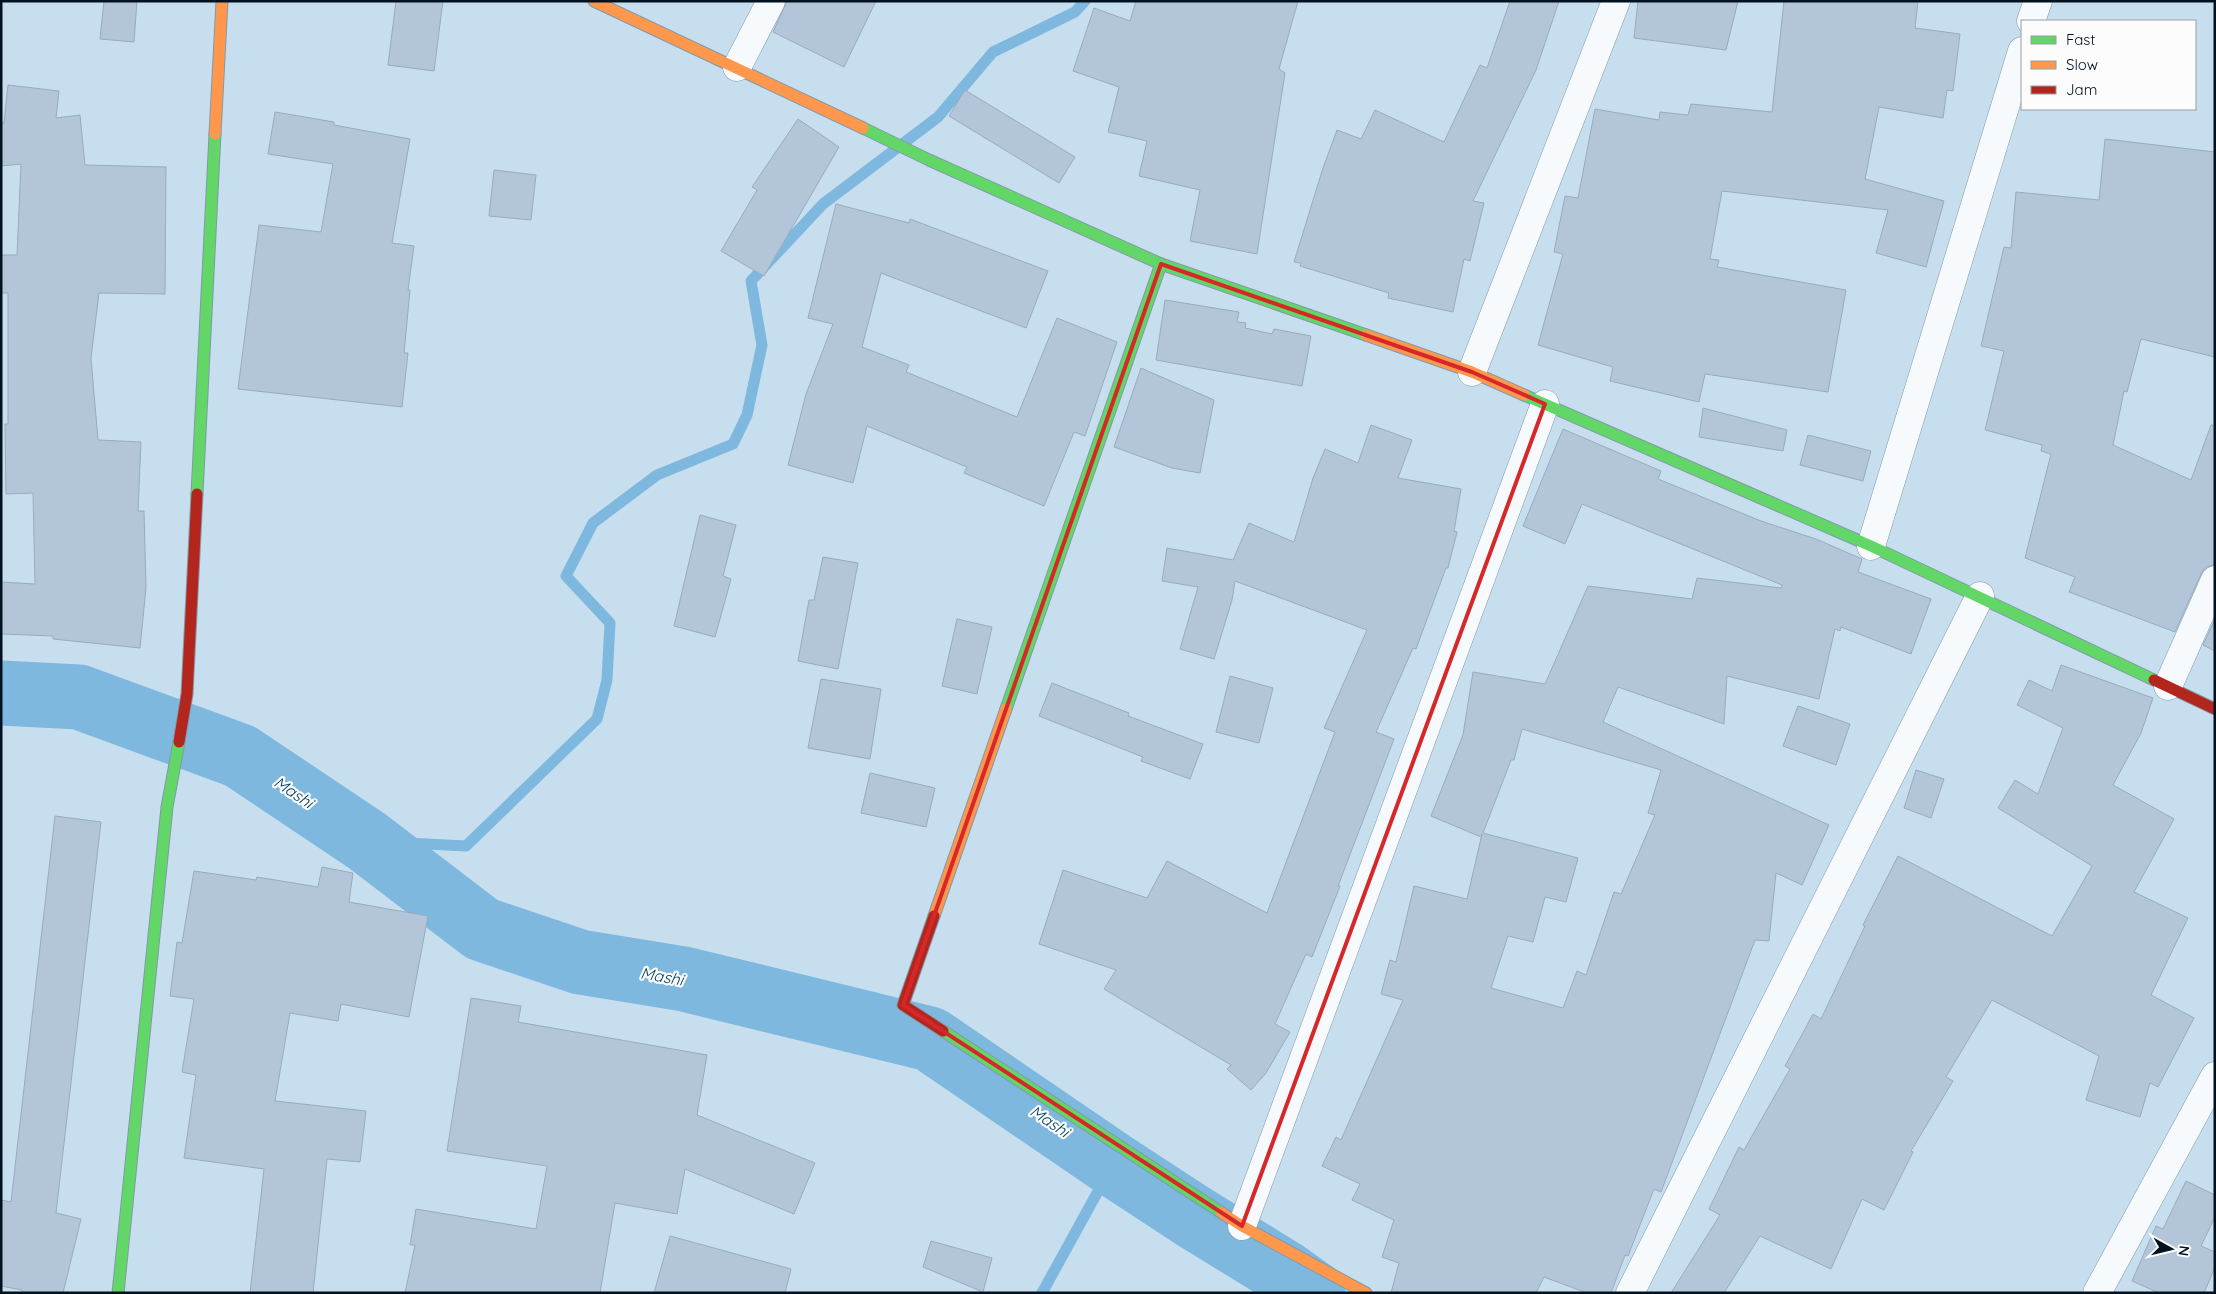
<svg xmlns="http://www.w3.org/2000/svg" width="2216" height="1294" font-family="Quicksand,sans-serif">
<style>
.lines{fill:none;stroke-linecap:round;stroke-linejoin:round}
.stream{stroke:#7fb8de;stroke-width:11}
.river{stroke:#7fb8de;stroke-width:65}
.building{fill:#b2c5d9;stroke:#99abbe;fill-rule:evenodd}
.street-casing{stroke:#819aaa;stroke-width:29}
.fast-casing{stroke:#819aaa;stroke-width:13}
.slow-casing{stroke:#819aaa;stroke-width:13}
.jam-casing{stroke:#819aaa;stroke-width:13}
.street{stroke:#f7fafd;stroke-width:28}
.fast{stroke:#63d668;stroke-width:11}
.slow{stroke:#ff974d;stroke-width:11}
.jam{stroke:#b3261e;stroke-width:11}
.marked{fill:none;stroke:#d62828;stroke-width:4;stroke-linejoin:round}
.labels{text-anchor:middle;stroke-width:4.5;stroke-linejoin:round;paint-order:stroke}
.water-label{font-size:16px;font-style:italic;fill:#084463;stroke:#fcfcfc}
</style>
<rect width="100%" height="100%" fill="#c7deef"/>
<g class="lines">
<g class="stream">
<path d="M367,841L466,846L597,719L607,680L610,623L566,576L593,523L657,475L733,444L747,415L762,345L751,281L823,204L938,117L993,52L1075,12L1085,1"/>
<path d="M1042,1293L1113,1164"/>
</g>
<path class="river" d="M1,693L79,697L240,756L367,841L482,929L580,962L684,979L930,1039L1113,1164L1194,1217L1285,1273L1313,1293"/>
</g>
<g class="building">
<path d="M104,1H137L134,42L100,39Z"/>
<path d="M396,1H443L434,71L388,65Z"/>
<path d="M787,1H876L844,67L773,32Z"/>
<path d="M1136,1H1298L1279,69L1285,73L1257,254L1190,241L1200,190L1139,176L1147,141L1108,132L1119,87L1073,71L1094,8L1130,21Z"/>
<path d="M1510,1H1559L1536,70L1473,201L1484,203L1470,261L1464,259L1453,312L1388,298L1389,293L1300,266L1301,263L1294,262L1323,168L1337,130L1361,139L1375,110L1444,142L1480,65L1487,68Z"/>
<path d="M1638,1H1738L1726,50L1634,38Z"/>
<path d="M1784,1H1918L1915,28L1960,34L1953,91L1947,90L1943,118L1879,107L1865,179L1944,201L1926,267L1876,253L1888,210L1722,191L1710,259L1719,260L1717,267L1846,290L1828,392L1705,374L1699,402L1610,381L1613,367L1538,345L1563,254L1554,252L1565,196L1578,198L1595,109L1659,120L1660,112L1688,115L1691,104L1772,112Z"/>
<path d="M8,85L59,91L56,118L80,115L85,165L166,167L165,294L99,293L91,358L98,440L141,442L138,511H144L146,588L140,648L53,639V636L1,634V582L35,584L33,493L6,494L5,424H8V293H1V255H17L21,164L1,166V123H4Z"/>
<path d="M965,90L1075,157L1059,183L949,116Z"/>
<path d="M275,112L334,122V125L410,139L392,243L414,246L408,290H410L404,353H408L402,407L238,389L259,225L321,232L333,164L268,154Z"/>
<path d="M798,119L839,147L764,276L721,251L757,190L752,187Z"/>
<path d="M2105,139L2215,152V357L2141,339L2127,392L2124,391L2113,445L2191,480L2211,425H2215V565L2206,567L2201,574L2175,632L2069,592L2075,577L2025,558L2051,454L2041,451L2042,445L1985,430L2004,351L1981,346L2004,247L2011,248L2016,192L2099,200Z"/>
<path d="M494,170L536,175L531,220L489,216Z"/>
<path d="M836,204L909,223L910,219L1048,271L1026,328L881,273L862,347L909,365L906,372L1017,417L1057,318L1117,342L1085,436L1074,432L1044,506L964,473L967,467L867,426L853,483L788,465L806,394L833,324L808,318Z"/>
<path d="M1165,300L1239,312L1237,322L1246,323L1245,328L1272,334L1274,329L1311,336L1302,386L1156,360Z"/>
<path d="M1141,368L1214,400L1200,473L1172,468L1114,447Z"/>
<path d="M1703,408L1787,430L1783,451L1699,437Z"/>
<path d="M1371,425L1412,440L1398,478L1461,489L1454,531L1457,532L1448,568H1446L1416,649L1413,648L1376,732L1394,739L1338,886H1340L1312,957L1306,954L1275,1024L1290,1032L1266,1073L1251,1090L1227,1069L1231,1065L1104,989L1116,970L1039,944L1063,870L1147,898L1167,861L1267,913L1335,732L1324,728L1367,630L1235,581L1232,600L1214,659L1180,649L1198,587L1162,581L1167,548L1233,560L1249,523L1294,542L1313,478L1325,449L1358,463Z"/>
<path d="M1563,429L1661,471L1658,479L1761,521L1816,539L1862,559L1858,572L1931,599L1911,654L1841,627L1840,631L1835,629L1819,699L1727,676L1724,724L1618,687L1603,722L1829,825L1802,885L1776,873L1769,941L1755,940L1661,1192L1654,1189L1628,1256L1625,1255L1611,1293H1587L1544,1277L1536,1293H1391L1399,1263L1382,1257L1394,1220L1352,1200L1360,1184L1322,1166L1336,1137L1341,1140L1403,1000L1381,994L1390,960L1396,962L1414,886L1467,899L1482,834L1481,837L1431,816L1463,735L1473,672L1545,684L1588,586L1692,599L1697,578L1781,588L1782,585L1582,504L1565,544L1523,526ZM1522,729L1661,770L1648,813L1655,815L1621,894L1614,892L1586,975L1577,971L1563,1008L1491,988L1508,936L1533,942L1545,897L1566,902L1578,858L1483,833L1511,760H1514Z"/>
<path d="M1808,435L1871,451L1863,481L1800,465Z"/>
<path d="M700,515L736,525L723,576L731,579L715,637L674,626Z"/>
<path d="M823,557L858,563L838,669L798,661L809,600H814Z"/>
<path d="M957,619L992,627L977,694L942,686Z"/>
<path d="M2215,619V651L2203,645Z"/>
<path d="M2061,665L2153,698L2141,733L2113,785L2174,819L2134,892L2188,918L2151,995L2194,1018L2158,1087L2150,1083L2140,1117L2086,1100L2099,1056L1992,1000L1946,1077L1953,1081L1911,1151L1913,1152L1884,1210L1862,1199L1831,1269L1760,1236L1724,1293H1671L1720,1215L1709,1209L1739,1147L1744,1150L1790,1069L1785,1066L1813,1014L1821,1019L1865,926L1863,925L1898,856L2052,936L2092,866L1998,808L2015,780L2038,794L2063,728L2017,705L2029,680L2052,691Z"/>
<path d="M1230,676L1273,688L1259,743L1216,732Z"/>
<path d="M821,679L881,689L870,759L808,748Z"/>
<path d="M1052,683L1129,713L1128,716L1203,744L1190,779L1141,761L1143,757L1039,716Z"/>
<path d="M1798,706L1850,724L1836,765L1783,746Z"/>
<path d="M1916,770L1944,779L1931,818L1904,808Z"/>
<path d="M870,773L935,788L926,827L861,813Z"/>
<path d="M55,816L101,822L56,1213L81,1219L63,1293H22V1290L1,1286V1200L11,1202Z"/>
<path d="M322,867L353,873L349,902L428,916L409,1017L341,1004L338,1021L290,1013L275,1101L366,1111L360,1162L327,1159L313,1293H250L264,1169L184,1158L196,1075L182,1072L194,999L170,996L177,942L182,943L194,871L256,880L257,877L318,887Z"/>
<path d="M471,998L521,1006L518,1022L707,1055L697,1115L815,1163L794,1214L685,1169L677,1214L615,1203L600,1293H405L415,1245H410L416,1209L536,1229L547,1166L447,1151Z"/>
<path d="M2186,1181L2215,1195V1217L2201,1246L2215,1252V1267L2204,1293H2159L2132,1281L2156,1226L2163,1229Z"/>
<path d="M670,1236L791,1269L785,1293H654Z"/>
<path d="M931,1241L992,1258L983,1292L923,1267Z"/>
</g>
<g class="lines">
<defs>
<g id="street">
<path d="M2031,21L2038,1"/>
<path d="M737,67L771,1"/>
<path d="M1472,372L1616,1"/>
<path d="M1871,546L2022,51"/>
<path d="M2168,686L2215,580"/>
<path d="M1242,1226L1545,404"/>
<path d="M1630,1293L1980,596"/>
<path d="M2097,1293L2215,1076"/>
</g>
<g id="fast">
<path d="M863,128L929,160L1161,264L1366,335"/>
<path d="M1524,395L1871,546L2154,680"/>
<path d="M197,494L215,134"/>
<path d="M1006,709L1161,264"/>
<path d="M943,1031L1222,1213"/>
<path d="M118,1293L167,807L179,742"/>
</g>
<g id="slow">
<path d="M594,1L863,128"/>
<path d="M215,134L222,1"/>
<path d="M1366,335L1472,372L1524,395"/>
<path d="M934,916L1006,709"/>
<path d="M1222,1213L1242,1226L1366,1293"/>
</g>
<g id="jam">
<path d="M2154,680L2215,709"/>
<path d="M179,742L187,694L197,494"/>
<path d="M934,916L903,1005L943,1031"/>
</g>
</defs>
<use href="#street" class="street-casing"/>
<use href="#fast" class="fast-casing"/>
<use href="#slow" class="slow-casing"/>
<use href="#jam" class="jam-casing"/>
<use href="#street" class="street"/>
<use href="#fast" class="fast"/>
<use href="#slow" class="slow"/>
<use href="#jam" class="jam"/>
</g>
<path class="marked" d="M1161,264L1472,372L1545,404L1242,1226L903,1005Z"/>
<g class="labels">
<g class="water-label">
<text transform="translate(294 792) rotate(34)" y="6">Mashi</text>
<text transform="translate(662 976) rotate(10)" y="6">Mashi</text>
<text transform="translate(1050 1121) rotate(34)" y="6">Mashi</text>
</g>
</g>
<rect width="2216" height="1294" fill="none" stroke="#001220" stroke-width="5"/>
<rect x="2021" y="20" width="175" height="90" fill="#fcfcfc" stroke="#979ea4"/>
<rect x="2031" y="36" width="25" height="8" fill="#63d668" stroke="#979ea4"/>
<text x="2066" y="45" font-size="15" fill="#001220">Fast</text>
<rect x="2031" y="61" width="25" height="8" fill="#ff974d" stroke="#979ea4"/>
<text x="2066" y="70" font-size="15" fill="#001220">Slow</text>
<rect x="2031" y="86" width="25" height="8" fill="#b3261e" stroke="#979ea4"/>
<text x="2066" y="95" font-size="15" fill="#001220">Jam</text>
<g transform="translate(2171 1249) rotate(98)" stroke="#fcfcfc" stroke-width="4" paint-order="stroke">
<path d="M0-4L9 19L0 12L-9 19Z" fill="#001220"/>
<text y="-8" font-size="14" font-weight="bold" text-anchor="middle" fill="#001220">N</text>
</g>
</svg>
